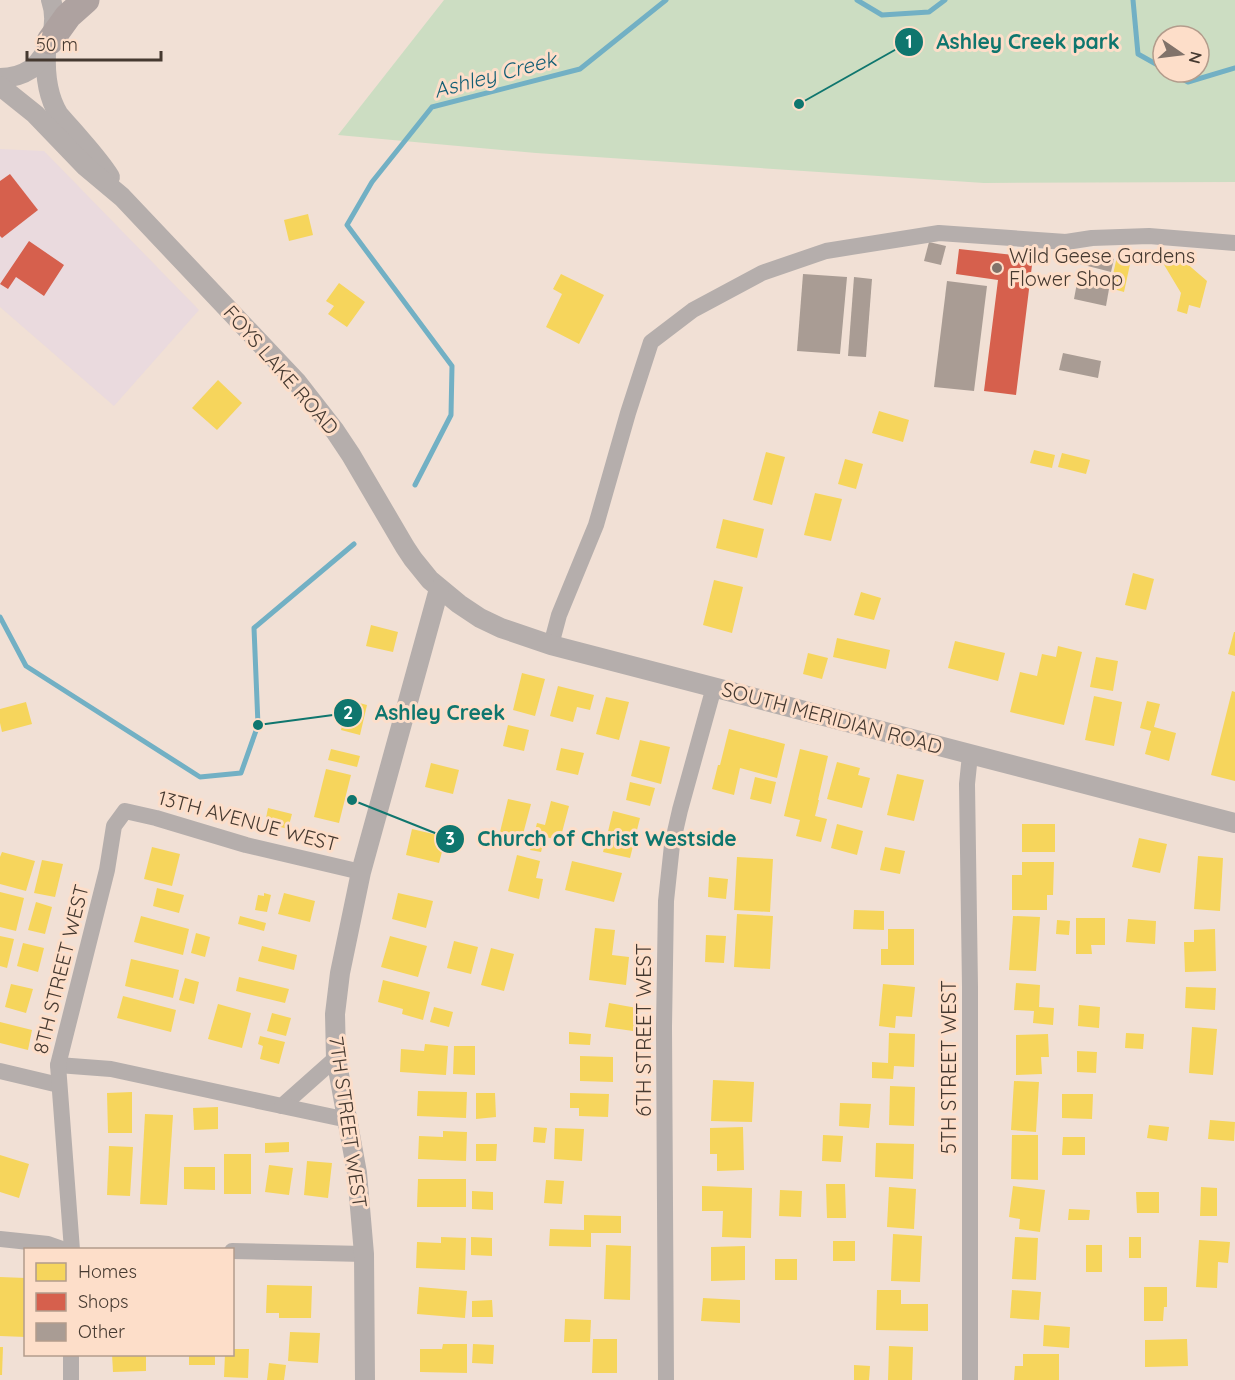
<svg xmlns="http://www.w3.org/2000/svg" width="1235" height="1380" font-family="Quicksand,sans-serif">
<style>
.commercial{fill:#eadade}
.green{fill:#ccddc2;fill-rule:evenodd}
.homes{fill:#f6d55c}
.shops{fill:#d6604d}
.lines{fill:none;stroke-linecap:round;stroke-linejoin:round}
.stream{stroke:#72b0c4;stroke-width:5}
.building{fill:#a99c94}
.minor{stroke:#b5aeac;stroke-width:16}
.tertiary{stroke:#b5aeac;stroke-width:20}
.trunk{stroke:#aea2a0;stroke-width:27}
.poi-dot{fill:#81736a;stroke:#fddec9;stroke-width:2}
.labels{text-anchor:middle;stroke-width:6;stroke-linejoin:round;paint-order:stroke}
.poi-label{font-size:20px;fill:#453930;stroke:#fddec9;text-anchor:start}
.street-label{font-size:20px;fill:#453930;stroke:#fddec9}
.water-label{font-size:21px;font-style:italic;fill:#115e75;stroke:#fddec9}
.leader{fill:none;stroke:#0f766e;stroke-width:2}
.callout-dot{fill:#0f766e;stroke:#fddec9;stroke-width:2}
.mark-label{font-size:18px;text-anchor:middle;font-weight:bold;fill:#fff}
.callout-label{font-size:21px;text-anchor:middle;font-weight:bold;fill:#0f766e;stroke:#fddec9;stroke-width:6;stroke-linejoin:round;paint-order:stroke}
</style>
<rect width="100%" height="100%" fill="#f1e0d5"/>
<path class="commercial" d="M0,149L44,151L199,310L114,406L0,307Z"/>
<path class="green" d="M444,0H1235V182L984,183L536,153L338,135ZM1163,36H1199V72H1163Z"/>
<g class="homes">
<path d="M308,214L313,235L289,241L284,220Z"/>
<path d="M1118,252L1132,255L1124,292L1110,288Z"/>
<path d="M1177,255L1207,281L1200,308L1189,305L1187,314L1177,311L1181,293L1163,263Z"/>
<path d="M561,274L604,295L579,344L546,327L562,294L553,289Z"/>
<path d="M339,283L365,302L347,327L328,314L334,306L326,301Z"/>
<path d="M218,380L242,403L217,430L192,408Z"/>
<path d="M879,411L909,420L903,442L872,433Z"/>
<path d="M1034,450L1055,455L1052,468L1030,463Z"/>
<path d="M766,452L785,457L772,505L753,500Z"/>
<path d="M1062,453L1090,460L1086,474L1058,467Z"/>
<path d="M845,459L863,464L856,489L838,484Z"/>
<path d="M815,493L842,499L831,541L804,535Z"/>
<path d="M723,519L764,529L757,558L716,548Z"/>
<path d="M1133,573L1154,579L1146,610L1125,605Z"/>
<path d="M714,580L743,587L732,633L703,625Z"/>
<path d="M861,592L881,598L874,620L854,615Z"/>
<path d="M371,625L398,632L393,652L366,646Z"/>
<path d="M1234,632H1235V656L1228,654Z"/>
<path d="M837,638L890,650L886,669L833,657Z"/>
<path d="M955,641L1005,653L998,681L948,668Z"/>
<path d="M1058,646L1082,652L1064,725L1010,712L1020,672L1037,676L1042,654L1056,657Z"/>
<path d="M808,653L828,658L822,679L803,674Z"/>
<path d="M1096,657L1118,661L1113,691L1090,687Z"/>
<path d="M522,673L545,679L535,716L513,710Z"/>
<path d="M558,686L594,695L590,710L577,707L573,722L550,716Z"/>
<path d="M1232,691L1235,692V781L1211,775Z"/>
<path d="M1094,696L1122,702L1114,746L1085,740Z"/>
<path d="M606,697L629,702L619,740L596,734Z"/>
<path d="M348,700L367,705L360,735L341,730Z"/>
<path d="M1147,701L1160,704L1154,727L1176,733L1169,761L1145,754L1151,731L1140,728Z"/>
<path d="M26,702L32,724L2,732L0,723V709Z"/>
<path d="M508,725L529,730L524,751L503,746Z"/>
<path d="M729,729L785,744L777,778L740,768L734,795L712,789L718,765H720Z"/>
<path d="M640,740L670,747L661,784L631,776Z"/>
<path d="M561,748L584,753L578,775L556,770Z"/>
<path d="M331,749L360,756L357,767L328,760Z"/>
<path d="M800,749L828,756L818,800H819L815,816L827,819L821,842L796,836L800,820L784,816Z"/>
<path d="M837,762L860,768L858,775L870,778L862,808L827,799Z"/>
<path d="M431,763L459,770L453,794L425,787Z"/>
<path d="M326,769L351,775L339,823L314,817Z"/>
<path d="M897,774L924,780L914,821L887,815Z"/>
<path d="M755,777L776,782L771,804L750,799Z"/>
<path d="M630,782L655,788L650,806L626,800Z"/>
<path d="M508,799L531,804L522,838L500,832Z"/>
<path d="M551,801L569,806L560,840L545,837L541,852L530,850L537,823L545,825Z"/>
<path d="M268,808L292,814L288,829L265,823Z"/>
<path d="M613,811L640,818L630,858L603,852Z"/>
<path d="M837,824L863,831L857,855L831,848Z"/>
<rect x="1022" y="824" width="33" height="28"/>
<path d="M412,829L446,837L439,863L406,855Z"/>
<path d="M1139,838L1167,844L1160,873L1132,867Z"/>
<path d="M152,847L180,854L172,886L144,879Z"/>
<path d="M885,847L905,851L900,874L880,870Z"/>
<path d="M2,852L35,861L26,891L0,884V857Z"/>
<path d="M517,855L540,861L536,878L543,879L539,899L508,891Z"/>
<path d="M1198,856L1223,858L1220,911L1194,909Z"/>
<path d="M737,857L773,859L770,912L734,910Z"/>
<path d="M42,860L63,864L55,897L34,893Z"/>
<path d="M572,861L622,873L614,902L565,890Z"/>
<path d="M1022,862H1054L1053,895H1047V910H1012V875H1022Z"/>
<path d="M709,877L728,879L726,899L708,897Z"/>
<path d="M157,888L184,895L179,913L153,906Z"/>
<path d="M0,892L24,898L16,931L0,927Z"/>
<path d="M264,893L271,895L267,912L255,910L258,895L264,896Z"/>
<path d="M284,893L315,901L310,922L278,914Z"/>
<path d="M398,893L433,901L426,928L392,919Z"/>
<path d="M36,902L52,907L45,934L28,930Z"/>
<path d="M854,910L884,911V930L853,929Z"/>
<path d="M737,914L773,916L770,969L734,967Z"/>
<path d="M141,916L189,929L183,955L134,942Z"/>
<path d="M240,916L266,923L264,931L238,924Z"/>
<path d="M1013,916L1040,917L1036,971L1009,970Z"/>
<path d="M1076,918H1105V945H1091L1092,954H1076Z"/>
<path d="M1128,919L1156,921L1155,944L1126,942Z"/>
<path d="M1057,920L1070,921L1069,935L1056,934Z"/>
<path d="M595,928L615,930L612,955L629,957L626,985L589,980Z"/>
<path d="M888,929H914V965H881V949H888Z"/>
<path d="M1215,929L1216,971L1185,972L1184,942H1194V930Z"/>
<path d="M196,933L210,937L205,957L191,953Z"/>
<path d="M706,935L726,936L724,963L705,962Z"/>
<path d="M0,936L14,939L7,968L0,966Z"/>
<path d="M390,936L427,946L418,977L381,967Z"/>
<path d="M454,941L478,947L471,974L447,968Z"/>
<path d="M23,943L44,948L38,972L17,966Z"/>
<path d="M262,946L297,955L294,970L258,961Z"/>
<path d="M491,948L514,954L504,991L481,985Z"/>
<path d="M131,959L179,970L173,998L125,986Z"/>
<path d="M239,977L289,989L285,1003L236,991Z"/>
<path d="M185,978L199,982L194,1004L179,1000Z"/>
<path d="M383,980L430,992L423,1020L402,1014L403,1009L378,1002Z"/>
<path d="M1016,983L1040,985L1039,1007L1054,1008L1053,1025L1033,1023L1034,1011L1014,1010Z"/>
<path d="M11,984L33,989L26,1013L5,1007Z"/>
<path d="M883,984L915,987L912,1017L896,1016L895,1028L879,1026Z"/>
<path d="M1186,987L1216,988L1215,1010L1185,1008Z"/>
<path d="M123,996L176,1010L171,1032L117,1018Z"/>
<path d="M609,1003L637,1008L633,1031L605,1027Z"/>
<path d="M218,1004L251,1013L242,1048L208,1039Z"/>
<path d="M1079,1005L1100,1007L1099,1028L1078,1026Z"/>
<path d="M434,1007L453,1012L449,1027L430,1022Z"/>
<path d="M272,1013L291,1018L286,1036L267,1031Z"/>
<path d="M0,1022L32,1030L28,1050L0,1043Z"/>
<path d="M1192,1027L1217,1029L1213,1075L1189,1073Z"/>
<path d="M569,1032L591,1034L590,1045L569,1044Z"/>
<path d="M889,1033L915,1034L914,1067L894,1066L893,1079L872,1078V1062L888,1063Z"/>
<path d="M1126,1033L1144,1034L1143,1049L1125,1048Z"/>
<path d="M1048,1034L1049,1057H1041L1042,1074L1016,1075V1035Z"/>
<path d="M260,1036L285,1042L279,1064L260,1059L263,1046L258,1044Z"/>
<path d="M425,1044L448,1046L446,1075L400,1072L401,1049L424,1051Z"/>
<path d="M454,1046H475V1075L453,1074Z"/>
<path d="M1077,1051L1097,1052L1096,1073L1077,1072Z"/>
<path d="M580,1056L613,1057V1082L580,1081Z"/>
<path d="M713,1080L754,1082L752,1122L711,1121Z"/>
<path d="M1014,1081L1039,1082L1036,1132L1011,1130Z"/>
<path d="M890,1086L915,1087L914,1126L889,1125Z"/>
<path d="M418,1091L467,1092L466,1118L417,1116Z"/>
<path d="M132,1092V1133H108L107,1093Z"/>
<path d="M476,1093H495L496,1117L476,1119Z"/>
<path d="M570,1093L609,1094L608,1117L579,1116V1108H570Z"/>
<path d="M1062,1094H1093L1092,1119L1062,1118Z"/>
<path d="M840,1103L871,1104L869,1128L839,1126Z"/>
<path d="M218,1107V1129L194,1130L193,1108Z"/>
<path d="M145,1114L173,1115L167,1205L140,1204Z"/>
<path d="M1210,1120L1235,1122L1234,1141L1208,1139Z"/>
<path d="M1149,1125L1169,1127L1167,1141L1147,1138Z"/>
<path d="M534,1127L547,1128L545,1143L533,1142Z"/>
<path d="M743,1127L744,1170L717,1171V1154H710V1128Z"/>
<path d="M555,1128L584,1129L582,1161L554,1159Z"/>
<path d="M443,1131L467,1132L466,1161L418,1159L419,1136L443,1137Z"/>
<path d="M823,1135L843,1136L841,1162L822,1161Z"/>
<path d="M1012,1135H1038V1180L1011,1179Z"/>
<path d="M1063,1137H1085V1155H1062Z"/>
<path d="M289,1142V1152L265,1153V1143Z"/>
<path d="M876,1143L914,1144L913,1179L875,1177Z"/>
<path d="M476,1144H497L496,1161H476Z"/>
<path d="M109,1146L133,1147L130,1196L107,1195Z"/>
<rect x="224" y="1154" width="27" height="40"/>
<path d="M0,1155L29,1164L19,1198L0,1192Z"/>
<path d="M307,1161L332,1163L328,1198L304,1195Z"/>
<path d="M269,1165L293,1168L289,1195L265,1192Z"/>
<path d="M184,1167H215V1190L184,1189Z"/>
<path d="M418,1179H466V1207H417Z"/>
<path d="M546,1180L564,1181L562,1204L544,1203Z"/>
<path d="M826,1184H845L846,1218H827Z"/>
<path d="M702,1186L752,1188L751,1238L722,1237L723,1211H702Z"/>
<path d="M1013,1186L1045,1190L1040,1232L1019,1229L1020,1219L1009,1217Z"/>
<path d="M889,1187L916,1189L914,1229L887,1227Z"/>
<path d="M1201,1187L1217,1188V1216H1200Z"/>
<path d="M780,1190L802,1191L801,1217L779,1216Z"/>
<path d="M472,1191L493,1192V1210L472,1209Z"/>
<path d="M1136,1192H1159V1213H1137Z"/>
<path d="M1069,1209L1090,1210L1089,1220H1068Z"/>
<path d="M584,1215L621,1216V1233H591V1247L549,1246L550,1229L584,1230Z"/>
<path d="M893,1234L922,1236L920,1282L891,1281Z"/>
<path d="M441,1237L466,1238L465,1270L416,1268L417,1242L441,1243Z"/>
<path d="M471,1237L492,1238V1256L471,1255Z"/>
<path d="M1015,1237L1038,1238L1036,1280L1012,1279Z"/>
<rect x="1129" y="1237" width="12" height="21"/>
<path d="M1199,1240L1230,1242L1228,1263L1218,1262L1217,1288L1196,1287Z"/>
<rect x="833" y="1241" width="22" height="20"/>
<path d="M606,1245L631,1246L630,1300L604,1299Z"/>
<rect x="1086" y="1245" width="16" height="27"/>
<path d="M745,1246V1280L711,1281V1247Z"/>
<rect x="775" y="1259" width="22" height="21"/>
<path d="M0,1277L26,1278V1337L0,1336Z"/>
<path d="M267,1285L312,1286L311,1318H279V1313H266Z"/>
<path d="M419,1287L467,1291L465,1318L417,1314Z"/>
<path d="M1144,1287H1167V1307H1164L1163,1321H1144Z"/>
<path d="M877,1290H901V1304H928V1331L876,1330Z"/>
<path d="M1012,1290L1041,1292L1039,1320L1010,1318Z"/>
<path d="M703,1298L740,1300V1323L701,1321Z"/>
<path d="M492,1300L493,1317H472V1301Z"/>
<path d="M565,1319L591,1320L590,1342H564Z"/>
<path d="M1044,1325L1070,1327L1069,1348L1043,1346Z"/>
<path d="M290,1332L320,1333L318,1363L288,1361Z"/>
<path d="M593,1339H617V1373H592Z"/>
<path d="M1187,1339L1188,1366L1145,1367V1340Z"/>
<path d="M443,1344H467V1373L420,1372V1349H442Z"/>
<path d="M473,1344L494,1345L493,1364L472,1363Z"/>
<path d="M889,1346L913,1347L912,1380H888Z"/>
<path d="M0,1347H3L2,1375H0Z"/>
<path d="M232,1349H249L248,1378L224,1377L225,1354H232Z"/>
<path d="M112,1354H146V1371L113,1372Z"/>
<rect x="189" y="1354" width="26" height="11"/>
<path d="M1023,1354H1059V1380H1014L1015,1366H1023Z"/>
<path d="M269,1363L286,1365L284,1380H267Z"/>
<path d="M854,1365L870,1366L869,1380H854Z"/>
</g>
<g class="shops">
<path d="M10,174L38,210L2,238L0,236V181Z"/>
<path d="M29,241L64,265L44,296L16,277L8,289L0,284Z"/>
<path d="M959,249L1033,257L1016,395L984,391L998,280L956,274Z"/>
</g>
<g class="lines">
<g class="stream">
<path d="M857,0L882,15L929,12L945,0"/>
<path d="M1133,0L1138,54L1163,68"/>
<path d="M1170,72L1188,82L1235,68"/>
<path d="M415,485L451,415L452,366L347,225L372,182L432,107L580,69L666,0"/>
<path d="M0,617L26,666L200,777L241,773L258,725L254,628L354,544"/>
</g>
</g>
<g class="building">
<path d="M929,242L946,246L941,265L924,261Z"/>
<path d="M1084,252L1114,259L1111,272L1080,264Z"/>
<path d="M803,274L847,277L840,354L797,351Z"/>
<path d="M854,277L872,279L866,357L848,356Z"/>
<path d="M947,281L987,286L974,391L934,387Z"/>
<path d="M1077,283L1109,289L1106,306L1074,299Z"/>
<path d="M1063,353L1101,361L1098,378L1059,370Z"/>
</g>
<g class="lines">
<g class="minor">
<path d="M551,645L559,615L596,525L628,413L651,342L693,310L762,273L826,251L939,233L1066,242L1092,238L1149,236L1235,243"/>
<path d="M58,1065L111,1069L282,1106L336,1058"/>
<path d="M0,1071L59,1085"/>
<path d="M282,1106L348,1120"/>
<path d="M0,1239L48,1244L65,1250"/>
<path d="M72,1250L58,1065L107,870L114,826L125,811L156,818L246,845L361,872"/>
<path d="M232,1251L364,1254"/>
<path d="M71,1380V1354"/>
<path d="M666,1380L664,1027L666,901L672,845L680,810L714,687"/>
<path d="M970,1380V987L967,784L970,755"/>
</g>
<g class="tertiary">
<path d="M46,52C45,74 47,96 59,115C64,121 70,127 75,133C87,147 100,161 110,177"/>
<path d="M0,78C11,78 22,75 31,69C51,53 59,23 51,0"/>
<path d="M0,86L35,114L85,166L122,197L296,381L335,431L351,455L405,547L413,559L430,580L459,604L480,618L501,628L551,645L1235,823"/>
<path d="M365,1380L364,1254L357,1173L336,1058L335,1014L340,973L361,872L439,589"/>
</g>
<path class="trunk" d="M50,41L68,16L86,0"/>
</g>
<circle class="poi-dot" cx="997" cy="268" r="6"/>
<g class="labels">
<g class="poi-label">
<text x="1009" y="263">Wild Geese Gardens<tspan x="1009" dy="23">Flower Shop</tspan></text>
</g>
<g class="street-label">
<text transform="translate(281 370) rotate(49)" y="7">FOYS LAKE ROAD</text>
<text transform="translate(832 718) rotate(15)" y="7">SOUTH MERIDIAN ROAD</text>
<text transform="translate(248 821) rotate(15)" y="7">13TH AVENUE WEST</text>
<text transform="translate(61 969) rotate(-76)" y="7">8TH STREET WEST</text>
<text transform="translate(644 1030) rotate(-90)" y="7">6TH STREET WEST</text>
<text transform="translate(949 1067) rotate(-90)" y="7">5TH STREET WEST</text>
<text transform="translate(348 1122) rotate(82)" y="7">7TH STREET WEST</text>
</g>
<g class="water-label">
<text transform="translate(495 75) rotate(-15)" y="7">Ashley Creek</text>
</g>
</g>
<path class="leader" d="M799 104L909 42M258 725L348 713M352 800L450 839"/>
<g class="callout-dot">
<circle cx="799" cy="104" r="6"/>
<circle cx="258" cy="725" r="6"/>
<circle cx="352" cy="800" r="6"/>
<circle cx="909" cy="42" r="15"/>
<circle cx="348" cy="713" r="15"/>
<circle cx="450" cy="839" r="15"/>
</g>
<g class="mark-label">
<text x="909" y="48">1</text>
<text x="348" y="719">2</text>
<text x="450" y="845">3</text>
</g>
<g class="callout-label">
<text x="1028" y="49">Ashley Creek park</text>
<text x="440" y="720">Ashley Creek</text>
<text x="607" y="846">Church of Christ Westside</text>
</g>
<rect x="24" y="1248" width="210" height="108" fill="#fddec9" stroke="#b39c8c" stroke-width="1.5"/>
<rect x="36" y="1263" width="30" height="18" fill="#f6d55c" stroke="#b39c8c" stroke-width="1.5"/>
<text x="78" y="1278" font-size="18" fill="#453930">Homes</text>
<rect x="36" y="1293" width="30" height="18" fill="#d6604d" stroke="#b39c8c" stroke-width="1.5"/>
<text x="78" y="1308" font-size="18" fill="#453930">Shops</text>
<rect x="36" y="1323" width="30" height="18" fill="#a99c94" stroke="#b39c8c" stroke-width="1.5"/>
<text x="78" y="1338" font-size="18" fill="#453930">Other</text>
<g transform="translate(1181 54) rotate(104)"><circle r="28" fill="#fddec9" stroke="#b39c8c" stroke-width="1.5"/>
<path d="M0-4.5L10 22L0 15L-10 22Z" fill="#81736a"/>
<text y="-9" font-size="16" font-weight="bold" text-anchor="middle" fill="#453930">N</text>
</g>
<path d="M27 51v9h134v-9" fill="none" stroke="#453930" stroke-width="3"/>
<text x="36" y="51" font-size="18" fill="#453930" stroke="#fddec9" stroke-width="4.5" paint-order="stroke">50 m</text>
</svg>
